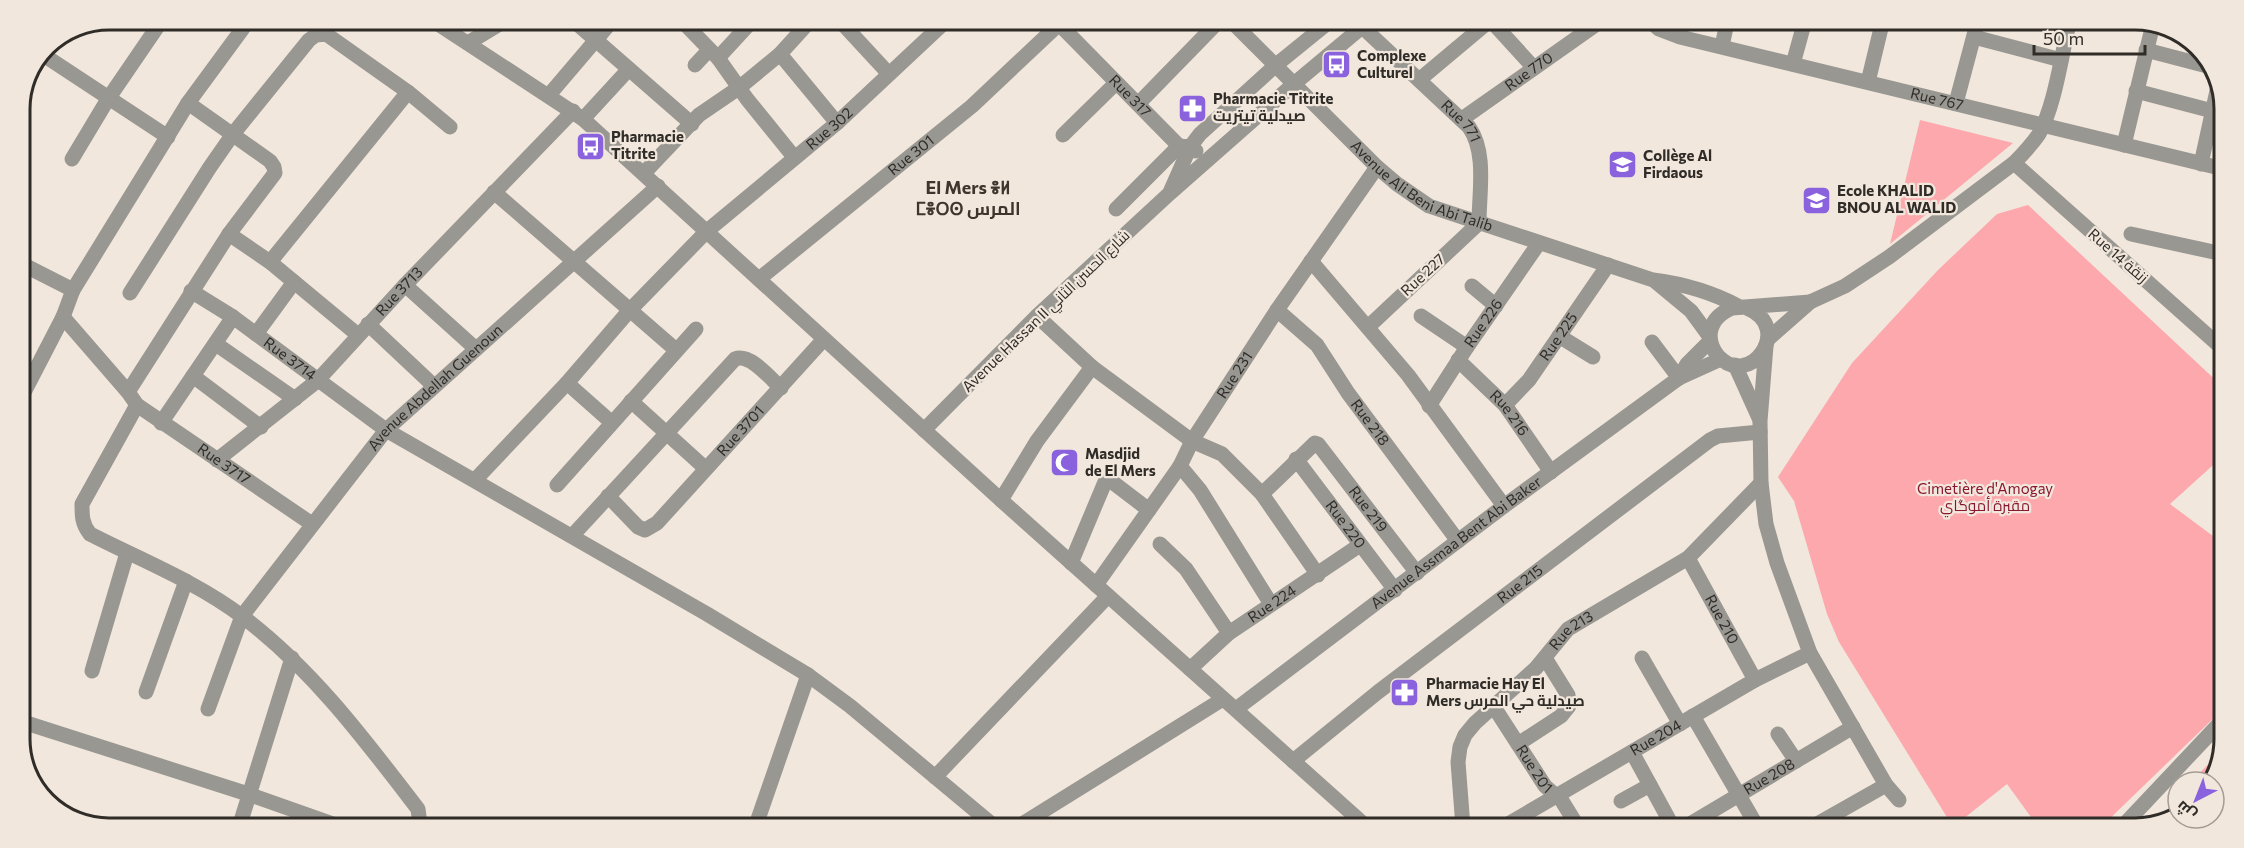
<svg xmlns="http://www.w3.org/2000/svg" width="2244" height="848" font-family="Commissioner,Cairo,'Noto Sans Tifinagh',sans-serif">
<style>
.green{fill:#fda8ad}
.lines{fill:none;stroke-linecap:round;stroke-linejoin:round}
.minor{stroke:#999792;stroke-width:15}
.labels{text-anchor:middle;stroke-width:4.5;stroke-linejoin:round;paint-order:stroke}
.poi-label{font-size:15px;font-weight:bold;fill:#302c28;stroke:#f1e7dc;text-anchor:start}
.street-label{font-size:15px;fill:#302c28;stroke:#f1e7dc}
.park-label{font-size:15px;fill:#89182f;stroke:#f1e7dc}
.quarter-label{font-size:18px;font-weight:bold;fill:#3e362e;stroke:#f1e7dc}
.rim{fill:none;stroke:#302c28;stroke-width:3}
</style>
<rect width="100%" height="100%" fill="#f1e7dc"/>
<g class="green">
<path d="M1920,120L2013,143L1890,244Z"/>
<path d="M2028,205L2222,386V457L2170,504L2221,542L2220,712L2100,828H2039L2007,784L1953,827L1839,642L1827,614L1794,501L1778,477L1852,363L1938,270L1997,214Z"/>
<path d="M2220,752V768L2210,782H2191Z"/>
</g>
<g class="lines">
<g class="minor">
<path d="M432,20L583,119L1001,500L1367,827"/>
<path d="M574,21L692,124"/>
<path d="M682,21L718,58L747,99L794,157"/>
<path d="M840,21L889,74"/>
<path id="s1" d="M1057,22L1179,146L1190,147L1196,151"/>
<path id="s2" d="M1232,22L1377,167L1397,184L1429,206L1653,280C1685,284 1712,292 1740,307"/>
<path id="s3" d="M1357,22L1469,127C1487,153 1479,192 1479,223L1368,327"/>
<path d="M1493,23L1534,68"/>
<path id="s4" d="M1652,23L1659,29L1680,37L2224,169"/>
<path d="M1974,37L2061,60"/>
<path d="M468,43L506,20"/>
<path d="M1722,46L1727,23"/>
<path d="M2146,50L2211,67"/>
<path d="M42,54L168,137"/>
<path d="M780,54L837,123"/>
<path d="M718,58L752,21"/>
<path d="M1793,64L1804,24"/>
<path d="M695,65L709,50"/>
<path d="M1419,80L1487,23"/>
<path d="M1868,82L1882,24"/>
<path d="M2136,91L2224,114"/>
<path d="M549,95L612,21"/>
<path d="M1956,103L1977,24"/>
<path d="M1138,104L1218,22"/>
<path d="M583,119L629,69"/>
<path id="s5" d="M1462,119L1598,23"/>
<path d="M1063,135L1116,83"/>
<path d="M2124,145L2153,24"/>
<path d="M72,159L108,99L162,20"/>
<path d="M2014,163L2223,349"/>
<path d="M2201,164L2218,86"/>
<path d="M644,173L699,115L740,87L780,54L810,21"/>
<path d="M1171,190L1190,147L1200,134L1276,65L1329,22"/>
<path d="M494,192L676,350"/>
<path d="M1116,209L1179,146"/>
<path d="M229,234L270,262L358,335"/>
<path d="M2131,234L2223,254"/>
<path d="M1311,261L1408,375L1504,506"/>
<path d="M270,262L408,92"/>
<path d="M20,263L73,290L63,317L20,400"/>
<path id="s6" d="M759,279L972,106L1059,24"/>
<path d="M1656,282L1691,311L1710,337"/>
<path d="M405,285L476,349"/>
<path d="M1472,286L1496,306"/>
<path d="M73,290L188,103L249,20"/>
<path id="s7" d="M191,291L233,317L386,430L707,614L808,675L756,825"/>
<path d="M130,293L210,167L233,134L309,40L316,35L326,34L408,92L450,127"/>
<path d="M1747,308C1795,328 1749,390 1718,356C1713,350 1710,343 1710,335C1711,321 1720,313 1732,308L1810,302"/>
<path id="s8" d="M1277,310L1317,345L1348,393L1458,541"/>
<path d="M1037,316L1092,367L1192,441L1222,454L1262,494L1318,575"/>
<path d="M1421,316L1467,347"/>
<path id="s9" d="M63,317L128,392L137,405L312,524"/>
<path d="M368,324L434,386"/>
<path d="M256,334L294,282"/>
<path d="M1559,336L1593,357"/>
<path d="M1768,339L1810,302L1845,286L1889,257L2014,163C2023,154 2032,144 2039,134C2055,105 2061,57 2069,24"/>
<path d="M1652,342L1679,378"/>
<path d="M216,344L295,399"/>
<path d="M1766,346L1760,421L1761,483L1766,524L1777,563L1810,653L1886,785L1899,800"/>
<path id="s10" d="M1458,360L1505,405L1551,472"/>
<path d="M1735,365L1759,418"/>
<path d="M193,376L261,427"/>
<path d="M1679,378L1687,364L1710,341"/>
<path d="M567,383L611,422"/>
<path d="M128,392L229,234L275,173L274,167L270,161L188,103"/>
<path d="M631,401L705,468"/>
<path d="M137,405L82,504C82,516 82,524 90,534C141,560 197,582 243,617C313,670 365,740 418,809L420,824"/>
<path id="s11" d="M1505,405L1529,380L1608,265"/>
<path id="s12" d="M1429,406L1467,347L1539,243"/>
<path d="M161,423L233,317"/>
<path d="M924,430L1037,316L1170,193L1295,83L1368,22"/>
<path id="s13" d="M1296,459L1395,590"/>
<path id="s14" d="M217,460L317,381L405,285L573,111"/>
<path d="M1180,466L1200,490L1271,604"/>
<path id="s15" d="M475,480L567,383L629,311L707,231L837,123L946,21"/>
<path d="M557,485L696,329"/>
<path id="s16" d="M1262,494L1315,443L1318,444L1417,573"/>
<path id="s17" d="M608,496L638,527L645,530L657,523L824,339"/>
<path d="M1001,500L1037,441L1092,367"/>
<path d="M572,536L735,359C750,353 770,378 781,388"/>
<path d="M1160,544L1186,569L1229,633"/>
<path id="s18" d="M1688,558L1755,680"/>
<path d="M1071,563L1105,482L1111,481L1149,510"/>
<path id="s19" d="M1096,585L1180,466L1192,441L1277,310L1377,167"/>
<path d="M1642,658L1680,724"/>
<path id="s20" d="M1190,669L1229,633L1360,545"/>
<path d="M92,671L127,553"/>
<path d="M808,675L850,706L994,826"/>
<path d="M146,692L186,581"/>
<path id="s21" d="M1494,707L1545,786L1562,801L1578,827"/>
<path id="s22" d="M208,709L242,616L386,430L658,186"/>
<path id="s23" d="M1236,709L1504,506L1679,378L1721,359"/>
<path d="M1693,716L1758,828"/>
<path d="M20,721L248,794L333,824"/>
<path d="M1778,734L1796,761"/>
<path d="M1518,744L1561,716L1569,706L1568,695L1545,658"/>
<path d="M1632,752L1673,827"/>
<path id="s24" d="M1293,761L1378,692L1710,440L1718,436L1760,432"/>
<path d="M935,777L1108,596"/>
<path d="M1621,801L1650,785"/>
<path d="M80,824V823"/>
<path d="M240,824L292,658"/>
<path d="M1019,826L1223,699"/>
<path id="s25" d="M1463,827L1458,762L1460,747L1465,735L1475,723L1536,668L1568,629L1688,558L1761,483"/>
<path id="s26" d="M1503,827L1755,680L1810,653"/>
<path id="s27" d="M1685,827L1853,727"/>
<path d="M1810,828L1886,785"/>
<path d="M2121,828L2220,723"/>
</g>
</g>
<defs>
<symbol id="bus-square" viewBox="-11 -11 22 22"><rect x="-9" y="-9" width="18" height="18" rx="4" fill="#8b62dd" stroke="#f1e7dc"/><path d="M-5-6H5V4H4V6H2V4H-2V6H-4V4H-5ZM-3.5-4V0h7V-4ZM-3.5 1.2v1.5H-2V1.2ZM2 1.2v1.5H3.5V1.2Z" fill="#fff"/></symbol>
<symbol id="pharmacy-square" viewBox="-11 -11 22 22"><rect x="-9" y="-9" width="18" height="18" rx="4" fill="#8b62dd" stroke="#f1e7dc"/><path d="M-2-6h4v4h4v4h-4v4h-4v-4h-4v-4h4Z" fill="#fff"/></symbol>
<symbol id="school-square" viewBox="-11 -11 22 22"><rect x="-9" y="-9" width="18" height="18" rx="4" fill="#8b62dd" stroke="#f1e7dc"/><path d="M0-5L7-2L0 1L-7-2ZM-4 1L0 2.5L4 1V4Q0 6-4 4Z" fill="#fff"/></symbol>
<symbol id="mosque-square" viewBox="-11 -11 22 22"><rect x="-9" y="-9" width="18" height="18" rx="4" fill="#8b62dd" stroke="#f1e7dc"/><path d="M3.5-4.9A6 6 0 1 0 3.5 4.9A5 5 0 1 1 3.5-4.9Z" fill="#fff"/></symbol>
</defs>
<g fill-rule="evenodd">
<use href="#bus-square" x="1320" y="48" width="33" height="33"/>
<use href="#pharmacy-square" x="1176" y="92" width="33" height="33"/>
<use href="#bus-square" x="574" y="130" width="33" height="33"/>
<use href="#school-square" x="1606" y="148" width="33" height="33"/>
<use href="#school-square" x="1800" y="184" width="33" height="33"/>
<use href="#mosque-square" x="1048" y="446" width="33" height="33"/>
<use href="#pharmacy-square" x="1388" y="676" width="33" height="33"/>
</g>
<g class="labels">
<g class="poi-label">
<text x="1357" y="61">Complexe<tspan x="1357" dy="17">Culturel</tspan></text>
<text x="1213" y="104">Pharmacie Titrite<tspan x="1213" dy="17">صيدلية تيتريت</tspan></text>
<text x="611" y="142">Pharmacie<tspan x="611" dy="17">Titrite</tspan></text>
<text x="1643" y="161">Collège Al<tspan x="1643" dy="17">Firdaous</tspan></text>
<text x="1837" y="196">Ecole KHALID<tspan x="1837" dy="17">BNOU AL WALID</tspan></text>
<text x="1085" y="459">Masdjid<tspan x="1085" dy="17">de El Mers</tspan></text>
<text x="1426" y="689">Pharmacie Hay El<tspan x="1426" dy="17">Mers صيدلية حي المرس</tspan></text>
</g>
<g class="street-label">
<text dy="5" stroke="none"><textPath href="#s5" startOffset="82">Rue 770</textPath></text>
<text dy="5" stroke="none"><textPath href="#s1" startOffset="104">Rue 317</textPath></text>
<text dy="5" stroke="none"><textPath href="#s4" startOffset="296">Rue 767</textPath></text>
<text dy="5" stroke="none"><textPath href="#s3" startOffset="144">Rue 771</textPath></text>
<text dy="5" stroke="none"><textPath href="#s15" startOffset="500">Rue 302</textPath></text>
<text dy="5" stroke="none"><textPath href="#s6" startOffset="196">Rue 301</textPath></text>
<text dy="5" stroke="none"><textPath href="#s2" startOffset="254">Avenue Ali Beni Abi Talib</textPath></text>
<text transform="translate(2118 256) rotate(41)" y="5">Rue 14 زنقة</text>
<text transform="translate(1423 275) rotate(-43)" y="5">Rue 227</text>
<text dy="5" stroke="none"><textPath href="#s14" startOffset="249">Rue 3713</textPath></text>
<text transform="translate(1046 311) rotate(-44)" y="5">Avenue Hassan II شارع الحسن الثاني</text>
<text dy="5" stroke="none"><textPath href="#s12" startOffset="99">Rue 226</textPath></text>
<text dy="5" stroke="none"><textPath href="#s11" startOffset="87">Rue 225</textPath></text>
<text dy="5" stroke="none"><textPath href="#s7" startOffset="120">Rue 3714</textPath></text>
<text dy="5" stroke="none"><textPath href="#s19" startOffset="252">Rue 231</textPath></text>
<text dy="5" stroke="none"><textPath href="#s22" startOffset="399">Avenue Abdellah Guenoun</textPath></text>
<text dy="5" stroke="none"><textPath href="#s10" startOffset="74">Rue 216</textPath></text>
<text dy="5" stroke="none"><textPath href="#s8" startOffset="147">Rue 218</textPath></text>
<text dy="5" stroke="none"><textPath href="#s17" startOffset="189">Rue 3701</textPath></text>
<text dy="5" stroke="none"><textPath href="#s9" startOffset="220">Rue 3717</textPath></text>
<text dy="5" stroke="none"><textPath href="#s16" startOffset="159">Rue 219</textPath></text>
<text dy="5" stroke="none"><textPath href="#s13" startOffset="82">Rue 220</textPath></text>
<text dy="5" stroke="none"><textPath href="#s23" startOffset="276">Avenue Assmaa Bent Abi Baker</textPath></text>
<text dy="5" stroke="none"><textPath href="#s24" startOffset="288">Rue 215</textPath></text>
<text dy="5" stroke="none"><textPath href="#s20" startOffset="105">Rue 224</textPath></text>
<text dy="5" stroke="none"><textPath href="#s18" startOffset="70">Rue 210</textPath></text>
<text dy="5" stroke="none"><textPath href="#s25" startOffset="243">Rue 213</textPath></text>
<text dy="5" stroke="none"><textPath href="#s26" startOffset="177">Rue 204</textPath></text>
<text dy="5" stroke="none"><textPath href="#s21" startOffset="74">Rue 201</textPath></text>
<text dy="5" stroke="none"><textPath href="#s27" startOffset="98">Rue 208</textPath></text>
</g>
<g class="park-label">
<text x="1985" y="494">Cimetière d'Amogay<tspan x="1985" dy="17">مقبرة أموگاي</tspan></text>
</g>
<g class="quarter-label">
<text x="968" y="194">El Mers ⴻⵍ<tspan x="968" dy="21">ⵎⴻⵔⵙ المرس</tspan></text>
</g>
</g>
<path d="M0 0H2244V848H0ZM109 30H2135A79 79 0 0 1 2214 109V739A79 79 0 0 1 2135 818H109A79 79 0 0 1 30 739V109A79 79 0 0 1 109 30Z" fill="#f1e7dc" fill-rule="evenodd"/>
<path class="rim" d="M109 30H2135A79 79 0 0 1 2214 109V739A79 79 0 0 1 2135 818H109A79 79 0 0 1 30 739V109A79 79 0 0 1 109 30Z"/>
<g transform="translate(2196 800) rotate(222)"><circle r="28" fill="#f1e7dc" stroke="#a49c94" stroke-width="1.5"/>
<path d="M0-4.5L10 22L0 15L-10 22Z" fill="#8b62dd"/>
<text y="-9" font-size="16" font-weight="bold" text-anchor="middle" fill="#302c28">ش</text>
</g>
<path d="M2034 45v9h111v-9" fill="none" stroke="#302c28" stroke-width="3"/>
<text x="2043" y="45" font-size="18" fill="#302c28" stroke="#f1e7dc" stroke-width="4.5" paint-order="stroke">50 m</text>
</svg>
